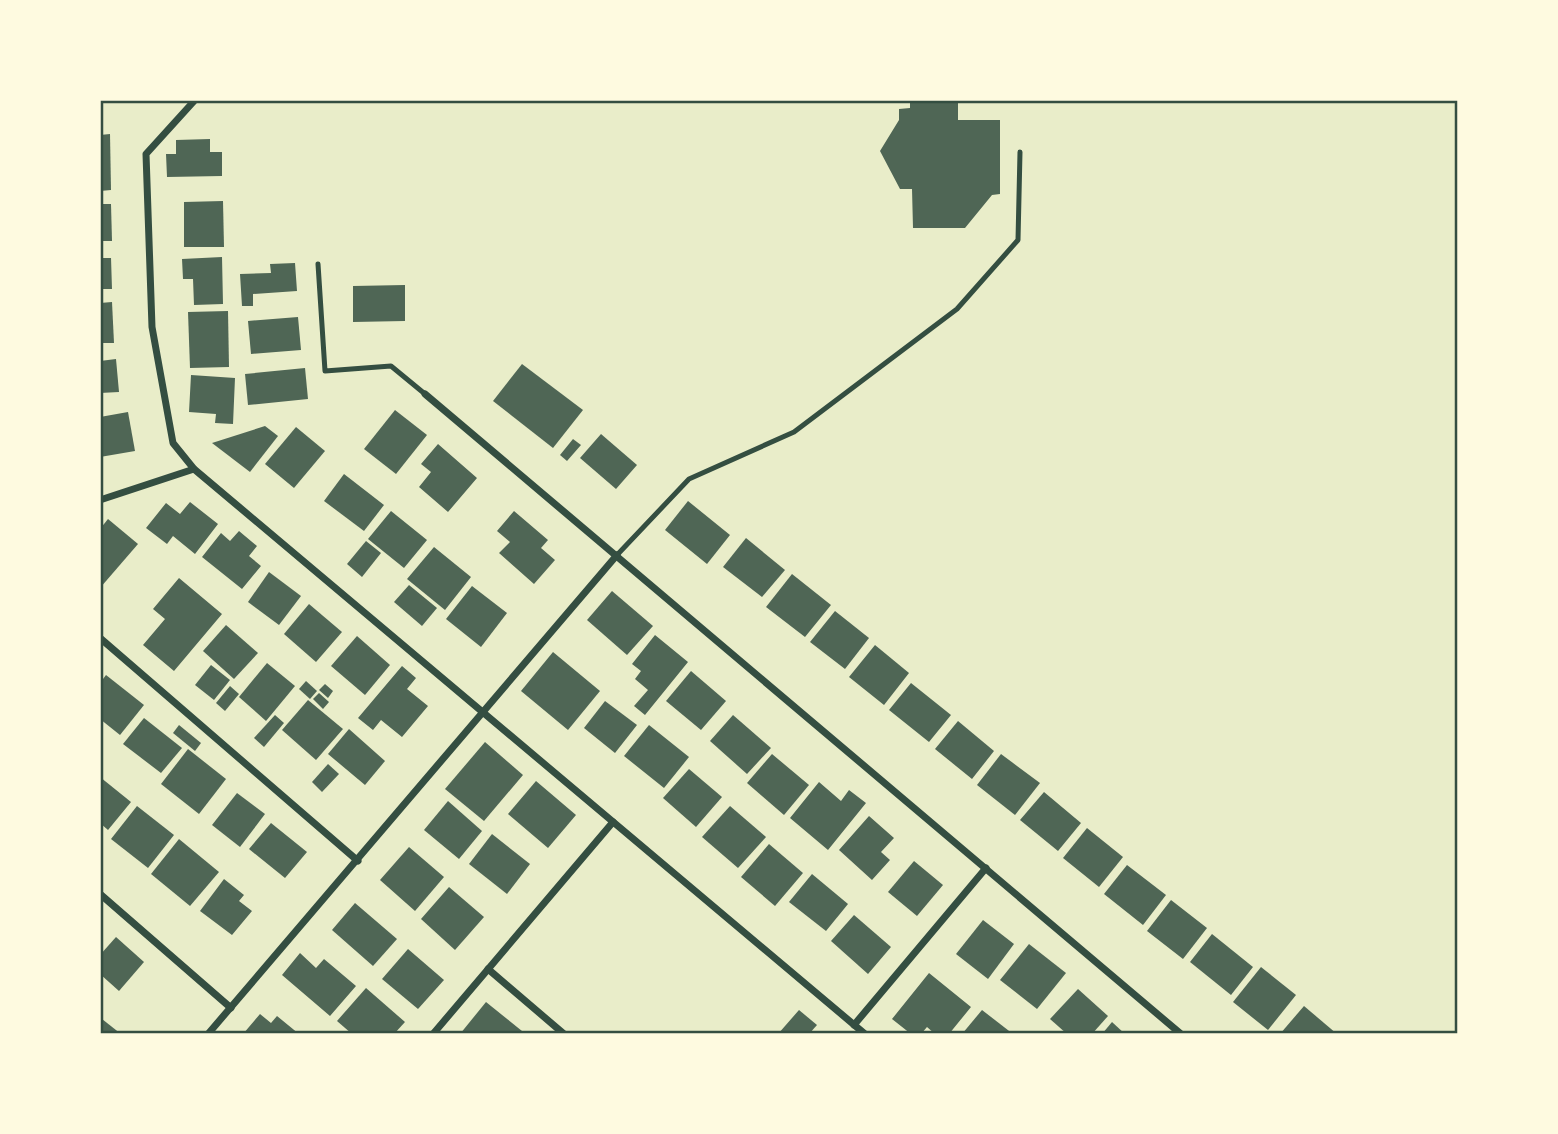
<svg xmlns="http://www.w3.org/2000/svg" width="1558" height="1134" font-family="Bitter,serif">
<style>
.building{fill:#4f6655}
.lines{fill:none;stroke-linecap:round;stroke-linejoin:round}
.service{stroke:#344e41;stroke-width:5}
.minor{stroke:#344e41;stroke-width:7}
.neatline{fill:none;stroke:#344e41;stroke-width:2.5}
</style>
<rect width="100%" height="100%" fill="#e9edc9"/>
<g class="building">
<path d="M910,100H958V120H1000V194L992,195L965,228H913L912,189H900L880,151L899,120V109L910,108Z"/>
<path d="M110,134L111,190L100,191V135Z"/>
<path d="M210,139V152H222V176L167,177L166,154H176V140Z"/>
<path d="M223,201L224,247H184V202Z"/>
<path d="M100,204H111L112,241H100Z"/>
<path d="M222,257L223,304L194,305L193,279H183L182,259Z"/>
<path d="M100,258H111L112,289H100Z"/>
<path d="M295,263L297,291L253,294V306H242L240,274L271,273L270,264Z"/>
<path d="M405,285V321L353,322V286Z"/>
<path d="M112,302L114,343H100V303Z"/>
<path d="M228,311L229,367L190,368L188,312Z"/>
<path d="M298,317L301,350L251,354L248,321Z"/>
<path d="M116,359L119,392L100,393V361Z"/>
<path d="M522,364L583,410L553,448L493,401Z"/>
<path d="M305,368L308,399L248,405L245,374Z"/>
<path d="M191,375L235,378L233,424L215,423L216,414L189,412Z"/>
<path d="M395,410L427,435L396,474L364,449Z"/>
<path d="M128,412L135,451L100,457V417Z"/>
<path d="M265,426L278,436L250,472L212,443Z"/>
<path d="M296,427L325,451L294,488L265,464Z"/>
<path d="M601,434L637,465L616,489L580,458Z"/>
<path d="M573,439L581,445L567,461L560,455Z"/>
<path d="M438,444L477,478L448,512L419,487L431,472L421,464Z"/>
<path d="M344,474L384,505L364,531L324,501Z"/>
<path d="M688,501L730,535L707,564L665,530Z"/>
<path d="M190,502L218,524L195,554L173,536L167,544L146,528L166,503L180,514Z"/>
<path d="M391,511L427,540L404,568L368,539Z"/>
<path d="M514,511L548,540L541,548L555,560L534,584L499,553L510,542L497,531Z"/>
<path d="M108,519L138,544L100,588V529Z"/>
<path d="M239,531L257,546L249,556L261,566L242,589L202,557L221,533L230,541Z"/>
<path d="M746,538L785,570L762,597L723,567Z"/>
<path d="M366,541L381,553L362,577L347,564Z"/>
<path d="M434,547L471,577L445,610L407,579Z"/>
<path d="M269,572L301,596L279,625L248,602Z"/>
<path d="M792,574L831,605L805,637L766,607Z"/>
<path d="M179,578L222,614L174,671L143,645L165,619L153,609Z"/>
<path d="M409,585L437,608L422,626L394,602Z"/>
<path d="M472,586L507,613L481,647L446,619Z"/>
<path d="M612,591L653,626L627,655L587,620Z"/>
<path d="M309,604L342,632L316,662L284,634Z"/>
<path d="M835,611L869,638L845,669L810,642Z"/>
<path d="M226,625L258,653L234,679L203,651Z"/>
<path d="M655,635L688,662L645,715L634,706L648,690L635,679L641,671L632,664Z"/>
<path d="M357,636L390,665L365,695L331,666Z"/>
<path d="M875,645L909,673L884,705L849,677Z"/>
<path d="M553,652L600,691L568,730L521,691Z"/>
<path d="M267,663L295,686L266,721L239,697Z"/>
<path d="M211,665L230,680L214,700L195,685Z"/>
<path d="M402,666L416,678L407,689L428,706L402,737L381,720L373,730L358,718Z"/>
<path d="M691,671L726,701L701,730L666,701Z"/>
<path d="M106,675L144,705L120,735L100,719V683Z"/>
<path d="M306,681L317,691L310,699L299,689Z"/>
<path d="M911,683L951,715L929,742L889,710Z"/>
<path d="M325,684L333,691L328,698L319,690Z"/>
<path d="M230,686L239,694L225,711L216,703Z"/>
<path d="M319,693L329,702L323,709L313,699Z"/>
<path d="M308,700L343,729L316,760L282,730Z"/>
<path d="M605,701L637,725L615,753L584,728Z"/>
<path d="M275,715L284,723L264,747L254,738Z"/>
<path d="M733,715L771,748L747,774L710,741Z"/>
<path d="M144,718L182,748L161,773L123,744Z"/>
<path d="M958,721L994,751L972,779L935,749Z"/>
<path d="M179,725L201,743L195,751L173,733Z"/>
<path d="M649,725L689,757L664,788L624,756Z"/>
<path d="M349,729L385,761L365,785L328,754Z"/>
<path d="M485,742L523,775L484,821L445,789Z"/>
<path d="M188,749L226,779L199,814L161,784Z"/>
<path d="M772,754L809,785L784,815L747,783Z"/>
<path d="M1001,754L1040,783L1015,815L977,785Z"/>
<path d="M328,764L339,774L322,792L312,782Z"/>
<path d="M689,769L722,797L696,827L663,798Z"/>
<path d="M100,777L131,802L108,830L100,823Z"/>
<path d="M536,781L576,815L548,848L508,814Z"/>
<path d="M819,782L841,801L849,790L866,803L828,850L790,818Z"/>
<path d="M1044,792L1081,823L1058,851L1020,820Z"/>
<path d="M237,793L265,814L240,847L212,825Z"/>
<path d="M448,801L482,831L459,859L424,830Z"/>
<path d="M137,806L174,835L148,868L111,839Z"/>
<path d="M730,806L766,837L738,868L702,837Z"/>
<path d="M869,816L894,838L881,852L890,860L872,880L839,850Z"/>
<path d="M271,823L307,852L285,878L249,849Z"/>
<path d="M1087,828L1123,857L1099,887L1063,858Z"/>
<path d="M492,834L530,864L507,894L469,864Z"/>
<path d="M179,839L219,872L190,906L151,874Z"/>
<path d="M769,844L803,873L775,906L741,877Z"/>
<path d="M409,847L444,877L415,911L380,880Z"/>
<path d="M914,861L943,885L917,916L888,892Z"/>
<path d="M1127,865L1166,895L1143,925L1104,894Z"/>
<path d="M812,874L848,904L826,931L789,902Z"/>
<path d="M224,879L244,895L239,901L252,911L232,935L200,911Z"/>
<path d="M449,887L484,917L455,950L421,919Z"/>
<path d="M1171,900L1207,928L1183,959L1147,931Z"/>
<path d="M355,903L397,939L373,966L332,930Z"/>
<path d="M854,915L891,947L868,974L831,941Z"/>
<path d="M983,920L1014,944L988,979L956,954Z"/>
<path d="M1212,934L1253,967L1231,995L1190,962Z"/>
<path d="M116,937L144,962L119,991L100,974V955Z"/>
<path d="M1029,944L1066,973L1037,1009L1000,980Z"/>
<path d="M408,949L444,980L418,1009L382,979Z"/>
<path d="M300,953L316,968L324,959L356,986L330,1016L282,975Z"/>
<path d="M1261,967L1296,995L1268,1030L1233,1002Z"/>
<path d="M929,973L971,1007L949,1034H935L927,1027L921,1034H911L892,1019Z"/>
<path d="M366,988L405,1022L394,1034H352L337,1021Z"/>
<path d="M1078,989L1108,1016L1092,1034H1067L1050,1019Z"/>
<path d="M486,1002L522,1031L519,1034H460Z"/>
<path d="M1304,1006L1337,1034H1280Z"/>
<path d="M799,1010L817,1025L809,1034H778Z"/>
<path d="M982,1010L1013,1034H962Z"/>
<path d="M260,1014L271,1023L277,1016L299,1034H243Z"/>
<path d="M102,1019L121,1034H100Z"/>
<path d="M1112,1022L1125,1034H1102Z"/>
</g>
<g class="lines">
<g class="service">
<path d="M318,264L325,371L391,366L425,394"/>
<path d="M617,555L689,479L794,432L957,309L1018,240L1020,152"/>
</g>
<g class="minor">
<path d="M195,100L146,154L152,327L173,443L194,469L865,1034"/>
<path d="M425,394L1181,1034"/>
<path d="M100,500L194,469"/>
<path d="M100,638L358,861"/>
<path d="M100,894L231,1008"/>
<path d="M488,969L564,1034"/>
<path d="M854,1025L986,868"/>
<path d="M208,1034L617,555"/>
<path d="M433,1034L613,822"/>
</g>
</g>
<rect width="1558" height="1134" fill="none" stroke="#fefae0" stroke-width="203"/>
<rect x="102" y="102" width="1354" height="930" class="neatline"/>
</svg>
